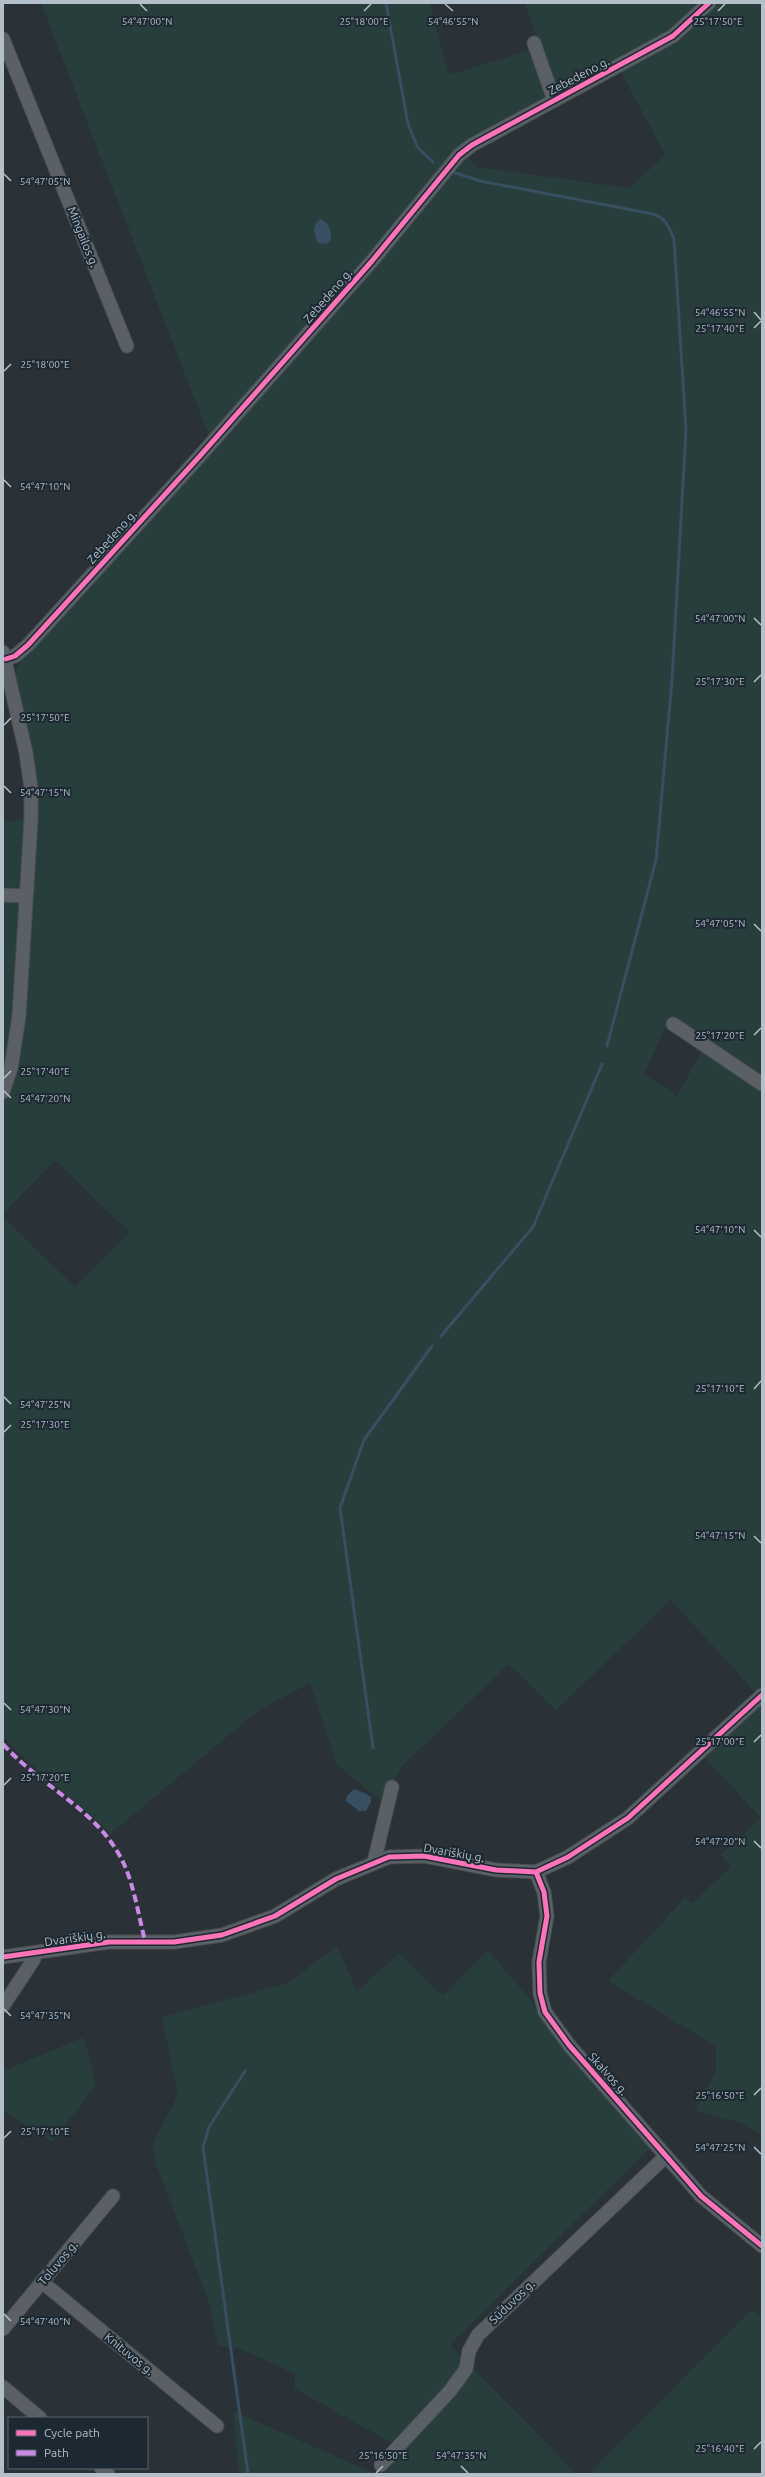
<svg xmlns="http://www.w3.org/2000/svg" width="765" height="2477" font-family="Ubuntu,sans-serif">
<style>
.green{fill:#273e3d;fill-rule:evenodd}
.water{fill:#374f60}
.lines{fill:none;stroke-linecap:round;stroke-linejoin:round}
.stream{stroke:#374f60;stroke-width:3}
.minor-casing{stroke:#484e52;stroke-width:15}
.minor{stroke:#5a6065;stroke-width:13}
.quiet{stroke:#ca8be6;stroke-width:4;stroke-dasharray:8 4;stroke-linecap:butt}
.cycleway-casing{stroke:#1d2932;stroke-width:8}
.cycleway{stroke:#fb73b8;stroke-width:5}
.ticks{fill:none;stroke:#b3bfc9;stroke-width:1.5}
.labels{text-anchor:middle;stroke-width:4;stroke-linejoin:round;paint-order:stroke}
.street-label{font-size:12px;fill:#b3bfc9;stroke:#1d2932}
.ticks-label{font-size:10px;text-anchor:middle;fill:#b3bfc9;stroke:#1d2932;stroke-width:4;stroke-linejoin:round;paint-order:stroke}
</style>
<rect width="100%" height="100%" fill="#2a3237"/>
<g class="green">
<path d="M41,3H430L448,75L540,47L525,3H704L686,23L493,128L376,249L209,436Z"/>
<path d="M718,3H762V1689L757,1694L671,1600L556,1710L509,1664L400,1768L384,1803L337,1765L310,1683L259,1710L110,1834C76,1800 36,1772 3,1737V1217L75,1287L129,1232L55,1160L3,1214V1104L9,1089L32,879L16,671L25,655L466,155L477,167L629,188L665,155L620,70L682,39ZM670,1017L707,1041L677,1096L644,1074Z"/>
<path d="M27,818L13,1017L3,1076V823Z"/>
<path d="M762,1704V2135L741,2123L696,2111L716,2071V2046L608,1981L685,1898L691,1904L731,1867L721,1855L761,1818L705,1758Z"/>
<path d="M337,1946L357,1991L400,1953L443,1996L488,1950L654,2144L450,2345L577,2474H384L403,2449L295,2389V2374L239,2348L218,2346L210,2305L156,2164L153,2143L178,2095L162,2017L288,1983Z"/>
<path d="M84,2037L96,2085L52,2142L3,2111V2071Z"/>
<path d="M752,2309L762,2319V2474H589Z"/>
<path d="M233,2411L376,2474H239Z"/>
</g>
<g class="water">
<path d="M320,219C330,223 331,229 331,240L326,244L318,243C314,233 311,227 320,219Z"/>
<path d="M354,1789L365,1793L371,1797V1802L366,1811H359L346,1801V1797Z"/>
</g>
<g class="lines">
<g class="stream">
<path d="M386,3L408,124L418,148L433,162"/>
<path d="M450,171L480,181L653,214C666,218 669,227 674,239L686,430L672,680L656,860L607,1046"/>
<path d="M441,1336L533,1227L602,1064"/>
<path d="M373,1748L340,1508L364,1440L432,1346"/>
<path d="M245,2071L209,2127L203,2147L248,2474"/>
</g>
<defs>
<g id="minor">
<path d="M3,39L127,346"/>
<path d="M534,43L554,100"/>
<path d="M3,652L26,753L31,788V820L19,1016L11,1068L3,1092"/>
<path d="M6,659L15,656L28,645L199,457L372,261L459,155L472,145L673,36L709,3"/>
<path d="M3,895L25,896"/>
<path d="M673,1024L762,1084"/>
<path d="M374,1862L392,1787"/>
<path d="M536,1872L544,1892L547,1916L539,1962L540,1993L545,2012L569,2045L701,2196L762,2246"/>
<path d="M3,1957L109,1942H174L222,1935L275,1916L336,1879L389,1857L424,1856L496,1870L536,1872L568,1857L628,1818L762,1695"/>
<path d="M3,2006L34,1959V1954"/>
<path d="M42,2282L217,2426"/>
<path d="M3,2329L113,2196"/>
<path d="M3,2387L40,2418"/>
<path d="M381,2465L450,2391L466,2369L469,2351L478,2335L666,2156"/>
<path d="M101,2468L108,2474"/>
</g>
</defs>
<use href="#minor" class="minor-casing"/>
<use href="#minor" class="minor"/>
<path class="quiet" d="M3,1744C41,1787 99,1810 124,1864C134,1886 139,1917 145,1941"/>
<defs>
<g id="cycleway">
<path d="M6,659L15,656L28,645L199,457L372,261L459,155L472,145L673,36L709,3"/>
<path d="M536,1872L544,1892L547,1916L539,1962L540,1993L545,2012L569,2045L701,2196L762,2246"/>
<path d="M3,1957L109,1942H174L222,1935L275,1916L336,1879L389,1857L424,1856L496,1870L536,1872L568,1857L628,1818L762,1695"/>
</g>
</defs>
<use href="#cycleway" class="cycleway-casing"/>
<use href="#cycleway" class="cycleway"/>
</g>
<path class="ticks" d="M140,4L147,11M445,4L453,11M364,11L371,4M718,11L725,4M4,174L11,181M754,312L761,320M754,328L761,321M4,371L11,364M4,480L11,487M754,618L761,625M754,682L761,675M4,725L11,718M4,786L11,793M754,924L761,931M754,1035L761,1028M4,1078L11,1071M4,1091L11,1098M754,1230L761,1237M754,1389L761,1381M4,1397L11,1404M4,1432L11,1425M754,1536L761,1543M4,1703L11,1710M754,1742L761,1735M4,1785L11,1778M754,1841L761,1848M4,2009L11,2016M754,2095L761,2088M4,2138L11,2131M754,2147L761,2154M4,2314L11,2321M754,2449L761,2442M461,2466L468,2473M376,2473L383,2466"/>
<g class="labels">
<g class="street-label">
<text transform="translate(579 76) rotate(-28)" y="4">Zebedeno g.</text>
<text transform="translate(83 237) rotate(68)" y="4">Mingailos g.</text>
<text transform="translate(328 296) rotate(-49)" y="4">Zebedeno g.</text>
<text transform="translate(112 537) rotate(-48)" y="4">Zebedeno g.</text>
<text transform="translate(454 1853) rotate(10)" y="4">Dvariškių g.</text>
<text transform="translate(75 1938) rotate(-8)" y="4">Dvariškių g.</text>
<text transform="translate(608 2074) rotate(48)" y="4">Skalvos g.</text>
<text transform="translate(58 2263) rotate(-50)" y="4">Toluvos g.</text>
<text transform="translate(512 2302) rotate(-44)" y="4">Sūduvos g.</text>
<text transform="translate(129 2354) rotate(39)" y="4">Knituvos g.</text>
</g>
</g>
<g class="ticks-label">
<text x="147" y="25">54°47'00"N</text>
<text x="364" y="25">25°18'00"E</text>
<text x="453" y="25">54°46'55"N</text>
<text x="718" y="25">25°17'50"E</text>
<text x="45" y="185">54°47'05"N</text>
<text x="720" y="316">54°46'55"N</text>
<text x="720" y="332">25°17'40"E</text>
<text x="45" y="368">25°18'00"E</text>
<text x="45" y="490">54°47'10"N</text>
<text x="720" y="622">54°47'00"N</text>
<text x="720" y="685">25°17'30"E</text>
<text x="45" y="721">25°17'50"E</text>
<text x="45" y="796">54°47'15"N</text>
<text x="720" y="927">54°47'05"N</text>
<text x="720" y="1039">25°17'20"E</text>
<text x="45" y="1075">25°17'40"E</text>
<text x="45" y="1102">54°47'20"N</text>
<text x="720" y="1233">54°47'10"N</text>
<text x="720" y="1392">25°17'10"E</text>
<text x="45" y="1408">54°47'25"N</text>
<text x="45" y="1428">25°17'30"E</text>
<text x="720" y="1539">54°47'15"N</text>
<text x="45" y="1713">54°47'30"N</text>
<text x="720" y="1745">25°17'00"E</text>
<text x="45" y="1781">25°17'20"E</text>
<text x="720" y="1845">54°47'20"N</text>
<text x="45" y="2019">54°47'35"N</text>
<text x="720" y="2099">25°16'50"E</text>
<text x="45" y="2135">25°17'10"E</text>
<text x="720" y="2151">54°47'25"N</text>
<text x="45" y="2325">54°47'40"N</text>
<text x="720" y="2452">25°16'40"E</text>
<text x="383" y="2459">25°16'50"E</text>
<text x="461" y="2459">54°47'35"N</text>
</g>
<rect width="765" height="2477" fill="none" stroke="#b3bfc9" stroke-width="8"/>
<rect x="8" y="2417" width="140" height="52" fill="#1d2932" stroke="#59656e"/>
<rect x="16" y="2430" width="20" height="6" fill="#fb73b8" stroke="#59656e"/>
<text x="44" y="2437" font-size="12" fill="#b3bfc9">Cycle path</text>
<rect x="16" y="2450" width="20" height="6" fill="#ca8be6" stroke="#59656e"/>
<text x="44" y="2457" font-size="12" fill="#b3bfc9">Path</text>
</svg>
